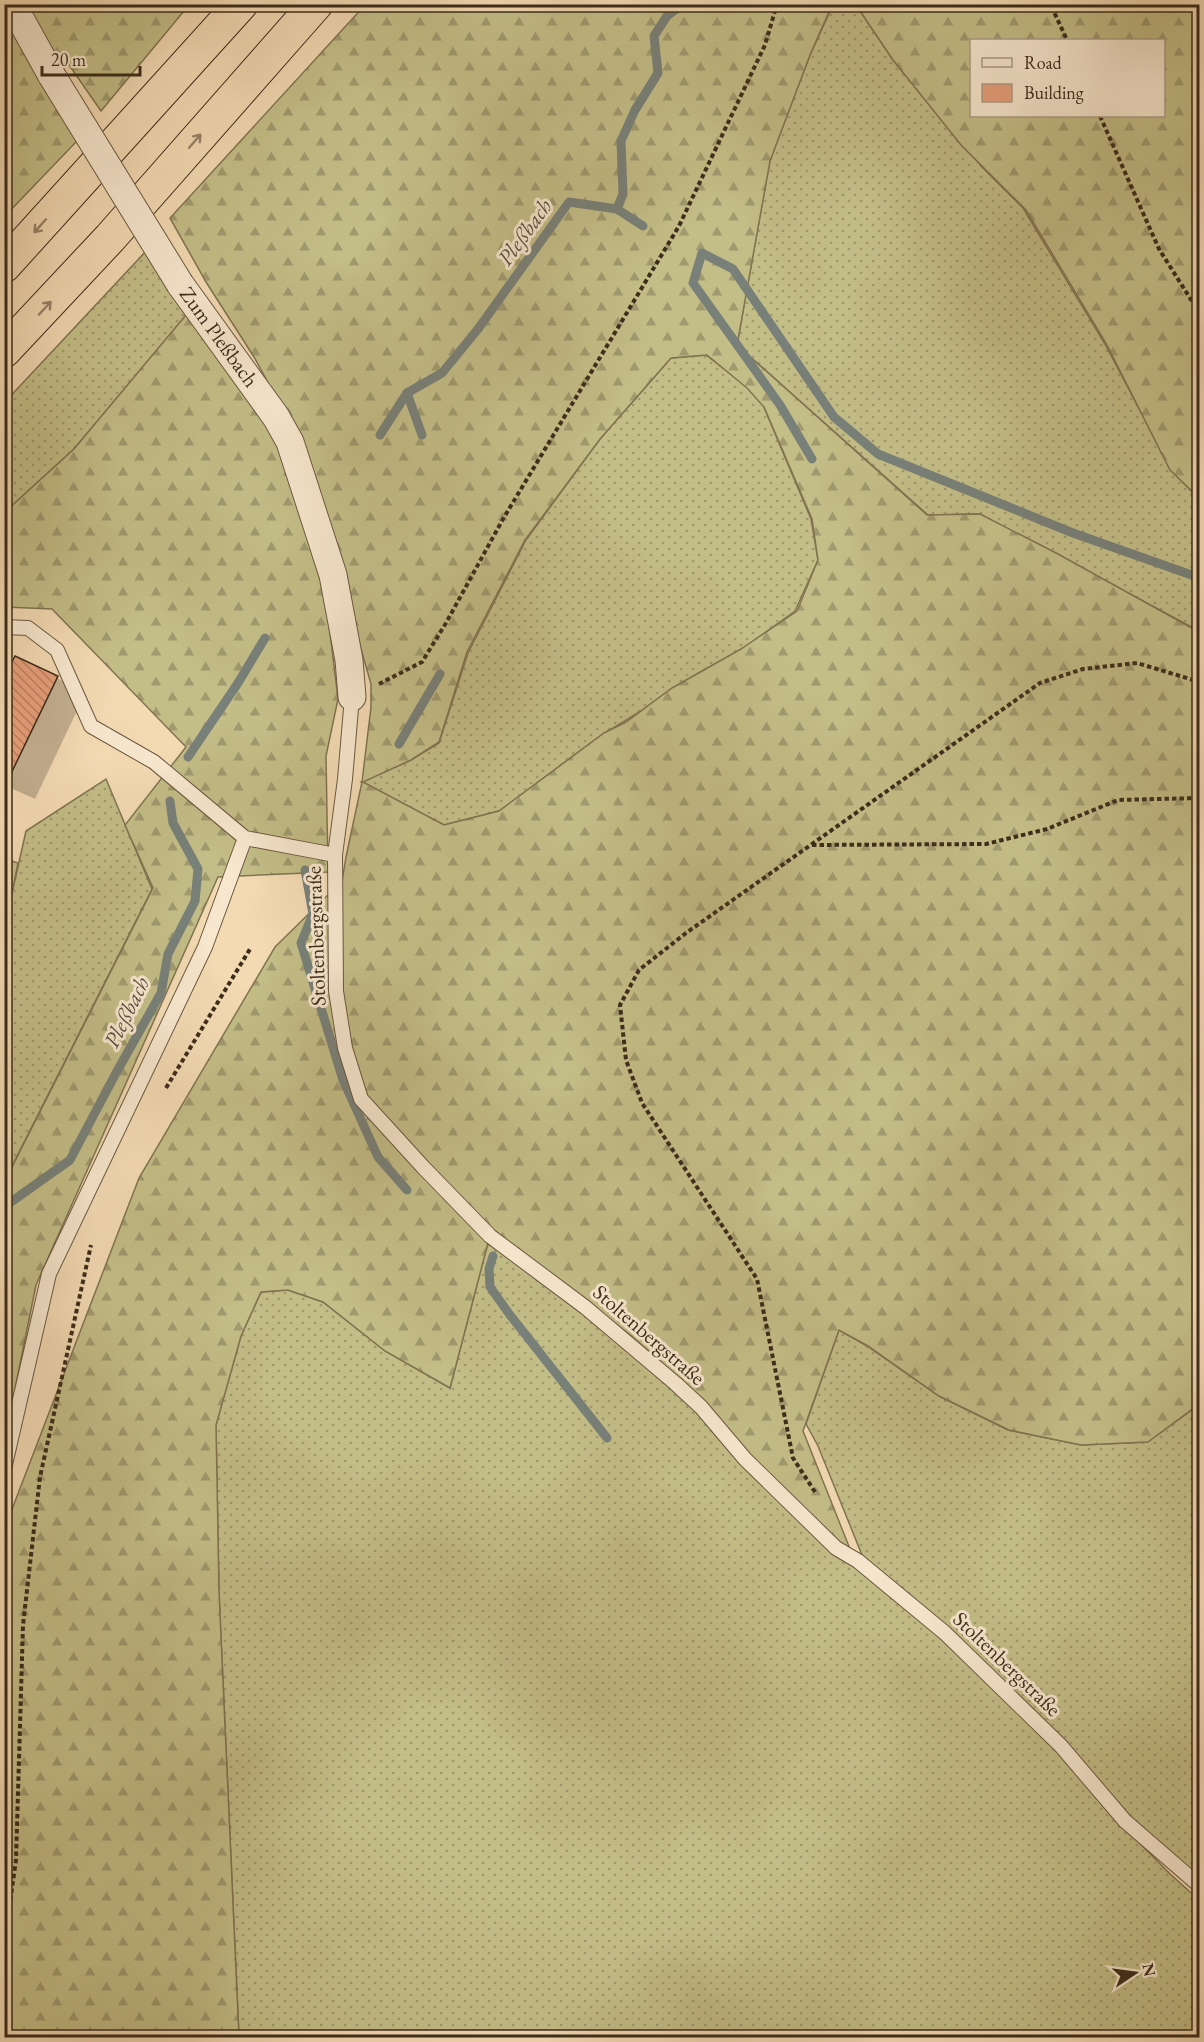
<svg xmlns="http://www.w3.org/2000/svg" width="1204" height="2042" font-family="'EB Garamond',serif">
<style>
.grass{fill:url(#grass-dots);stroke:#807451;stroke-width:1.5}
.forest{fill:url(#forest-firs);stroke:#807451;stroke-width:1.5;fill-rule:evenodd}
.shadow{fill:#0003}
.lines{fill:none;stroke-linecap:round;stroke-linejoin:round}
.stream{stroke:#788079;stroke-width:9}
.building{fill:url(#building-back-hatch);stroke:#3c2c1b;stroke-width:1.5}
.lane-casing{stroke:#6a5841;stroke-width:16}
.street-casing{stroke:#6a5841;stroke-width:29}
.highway-casing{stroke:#3c2c1b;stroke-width:35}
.path{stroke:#3c2c1b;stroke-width:4;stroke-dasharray:4.5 3;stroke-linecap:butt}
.lane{stroke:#f7e7ce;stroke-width:14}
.street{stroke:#f7e7ce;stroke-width:27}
.highway{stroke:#f3dab3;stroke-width:33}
.street-bridge-casing{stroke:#6a5841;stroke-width:29;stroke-linecap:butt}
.street-bridge{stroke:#f7e7ce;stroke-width:27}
.oneway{stroke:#988367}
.labels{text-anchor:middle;stroke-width:6;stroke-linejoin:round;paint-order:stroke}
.street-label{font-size:21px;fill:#3c2c1b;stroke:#f7e7ce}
.water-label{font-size:22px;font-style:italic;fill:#554f42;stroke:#f7e7ce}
</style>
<defs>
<pattern id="grass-dots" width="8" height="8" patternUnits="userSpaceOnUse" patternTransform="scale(1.5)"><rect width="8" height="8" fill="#c3bd87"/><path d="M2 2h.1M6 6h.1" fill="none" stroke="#a09a6e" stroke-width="1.8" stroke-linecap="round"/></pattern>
<pattern id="forest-firs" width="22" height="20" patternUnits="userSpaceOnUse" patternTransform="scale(1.5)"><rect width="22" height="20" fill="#c3bd87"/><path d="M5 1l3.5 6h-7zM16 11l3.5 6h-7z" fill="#a09a6e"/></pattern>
<pattern id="building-back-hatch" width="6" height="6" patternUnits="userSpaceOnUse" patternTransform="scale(1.5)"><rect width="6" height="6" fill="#e69f7a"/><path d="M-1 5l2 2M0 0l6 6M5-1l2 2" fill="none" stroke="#bc8263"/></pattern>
</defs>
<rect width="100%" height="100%" fill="#f3dab3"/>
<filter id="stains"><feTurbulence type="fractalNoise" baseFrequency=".00333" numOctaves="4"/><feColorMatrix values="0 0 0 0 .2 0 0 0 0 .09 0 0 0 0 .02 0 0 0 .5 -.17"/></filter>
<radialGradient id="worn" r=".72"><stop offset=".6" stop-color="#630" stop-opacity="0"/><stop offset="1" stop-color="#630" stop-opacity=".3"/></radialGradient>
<g class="grass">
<path d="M833,5H856L893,60L981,166L1023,208L1105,344L1172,471L1199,499V631L980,514L928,515L737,345L770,160L810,55Z"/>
<path d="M148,249L191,310L74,449L5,512L4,403Z"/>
<path d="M706,355L747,387L763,405L811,519L818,560L795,611L741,650L603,734L499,811L444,825L361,782L411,760L439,743L468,653L526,540L600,439L671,358Z"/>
<path d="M106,779L152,889L5,1180V902H10L26,831Z"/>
<path d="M489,1239L573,1302L672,1386L742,1462L835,1552L901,1602L944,1639L1059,1751L1122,1825L1170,1874L1199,1900V2037H239L219,1592L216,1425L241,1336L261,1292L288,1290L323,1302L385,1351L450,1388Z"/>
<path d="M839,1330L867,1346L939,1396L1008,1430L1081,1445L1147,1442L1199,1405V1879L1129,1818L864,1560L818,1446L806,1424Z"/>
</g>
<g class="forest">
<path d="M14,5H189L101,111L67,62L52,76Z"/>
<path d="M365,5H832L810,55L770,161L737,345L927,515L980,514L1058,554L1199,632V1404L1148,1442L1081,1445L1009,1430L939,1396L868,1346L839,1330L803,1431L852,1554L794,1503L675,1374L629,1334L494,1234L365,1096L349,1049L339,990L341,888L346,857L362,782L371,707V684L329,536L299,440L254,357L206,282L170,218ZM707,355L747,388L764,407L812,519L818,560L797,611L741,649L672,688L626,722L604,733L499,811L444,825L363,782L411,760L439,742L467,652L525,540L600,439L671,358Z"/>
<path d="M856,5H1199V498L1170,470L1107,345L1026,210L961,145L893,60ZM1164,40V116H972V40Z"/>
<path d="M4,7L77,141L5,216H4Z"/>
<path d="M191,309L267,423L283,458L324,583L338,699L326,756L328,872L218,877L36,1285L5,1438V1181L153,888L125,825L186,747L52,609L5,607V512L74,449Z"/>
<path d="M5,859L18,863L10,903L5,902Z"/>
<path d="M332,891L333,995L357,1101L489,1239L450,1388L385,1351L323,1302L288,1290L261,1292L241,1336L216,1425L219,1592L239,2037L5,2038L4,1549L11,1512L139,1178L275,947Z"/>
</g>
<path class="shadow" d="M57,678L85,694L35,799L4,785V681Z"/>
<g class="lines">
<g class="stream">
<path d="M617,209L643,226"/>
<path d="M407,393L422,435"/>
<path d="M380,435L407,393L442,373L478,329L569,202L617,209L623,194L621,141L635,110L658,73L654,36L667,16L683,4"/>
<path d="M812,459L780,405L693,283L702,253L733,269L834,417L878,454L1073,533L1200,578"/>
<path d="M399,744L440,674"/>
<path d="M188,757L238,683L265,638"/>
<path d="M305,870L313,914L301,943L343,1080L378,1157L407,1190"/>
<path d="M4,1207L70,1160L116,1073L161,993L168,954L195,901L198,869L173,823L170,801"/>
<path d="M493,1256L489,1269L490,1287L510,1315L607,1438"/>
</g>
</g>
<path class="building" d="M15,656L58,676L6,784L4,677Z"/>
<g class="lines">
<defs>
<g id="lane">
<path d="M4,627L28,628L57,650L91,726L154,762L245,838L335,855"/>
<path d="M352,697L345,779L335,855L336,991L345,1048L361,1099L423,1167L490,1236L585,1307L675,1383L701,1407L745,1459L836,1548L858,1561L945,1633L1061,1746L1125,1821L1200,1886"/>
<path d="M4,1469L49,1274L205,947L245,838"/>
</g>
<g id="street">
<path d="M12,4L52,76"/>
<path d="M180,284L276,417L290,442L333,575L349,660L352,697"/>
</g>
<g id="highway">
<path d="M4,266L241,4"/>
<path d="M4,351L110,238L316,4"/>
</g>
</defs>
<use href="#lane" class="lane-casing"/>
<use href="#street" class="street-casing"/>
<use href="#highway" class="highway-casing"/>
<g class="path">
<path d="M1043,4L1054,12L1067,40"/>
<path d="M1100,116L1159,249L1200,314"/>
<path d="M379,684L422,662L446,623L503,519L679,226L765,45L777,4"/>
<path d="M812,845L986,844L1047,829L1118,800L1200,798"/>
<path d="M166,1088L250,949"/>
<path d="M815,1492L793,1458L757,1279L642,1103L626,1060L620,1005L639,970L686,933L1040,683L1083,669L1137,663L1200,682"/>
<path d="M4,1945L16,1860L23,1625L40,1477L91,1245"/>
</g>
<use href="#lane" class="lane"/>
<use href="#street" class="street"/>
<use href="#highway" class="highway"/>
<defs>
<path id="street-bridge" d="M52,76L180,284"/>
</defs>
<use href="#street-bridge" class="street-bridge-casing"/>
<use href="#street-bridge" class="street-bridge"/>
</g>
<defs><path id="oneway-shaft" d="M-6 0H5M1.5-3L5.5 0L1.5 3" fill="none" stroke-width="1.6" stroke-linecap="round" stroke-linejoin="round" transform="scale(1.5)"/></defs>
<g class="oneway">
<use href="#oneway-shaft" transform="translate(195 141) rotate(-49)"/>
<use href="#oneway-shaft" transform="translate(40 226) rotate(132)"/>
<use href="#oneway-shaft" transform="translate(45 308) rotate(-47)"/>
</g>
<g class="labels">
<g class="street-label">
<text transform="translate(219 337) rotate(54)" y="7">Zum Pleßbach</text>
<text transform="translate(316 936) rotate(-92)" y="7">Stoltenbergstraße</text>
<text transform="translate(649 1335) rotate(41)" y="7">Stoltenbergstraße</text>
<text transform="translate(1007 1664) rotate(44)" y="7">Stoltenbergstraße</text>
</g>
<g class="water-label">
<text transform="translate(524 232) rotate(-54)" y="8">Pleßbach</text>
<text transform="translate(126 1012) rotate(-64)" y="8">Pleßbach</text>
</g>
</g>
<rect width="1204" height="2042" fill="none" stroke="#f3dab3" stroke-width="24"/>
<rect x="6" y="6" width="1192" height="2030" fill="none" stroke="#3c2c1b" stroke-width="3"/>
<rect x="12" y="12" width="1180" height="2018" fill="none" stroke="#3c2c1b" stroke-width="1.5"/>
<rect x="970" y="39" width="195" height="78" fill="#f7e7ce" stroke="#ac9c86" stroke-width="1.5"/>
<rect x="982" y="58" width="30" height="9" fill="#f7e7ce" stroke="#ac9c86" stroke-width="1.5"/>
<text x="1024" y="69" font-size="18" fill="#3c2c1b">Road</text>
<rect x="982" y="84" width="30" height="18" fill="#e69f7a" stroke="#ac9c86" stroke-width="1.5"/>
<text x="1024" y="99" font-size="18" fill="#3c2c1b">Building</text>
<g transform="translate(1135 1973) rotate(77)" stroke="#f7e7ce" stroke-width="4.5" paint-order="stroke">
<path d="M0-4.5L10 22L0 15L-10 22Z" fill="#3c2c1b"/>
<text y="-9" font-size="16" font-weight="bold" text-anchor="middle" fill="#3c2c1b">N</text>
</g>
<path d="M42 66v9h98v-9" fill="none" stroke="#3c2c1b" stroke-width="3"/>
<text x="51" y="66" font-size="18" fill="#3c2c1b" stroke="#f7e7ce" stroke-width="4.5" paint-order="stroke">20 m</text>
<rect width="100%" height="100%" filter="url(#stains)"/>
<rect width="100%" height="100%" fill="url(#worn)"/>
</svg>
